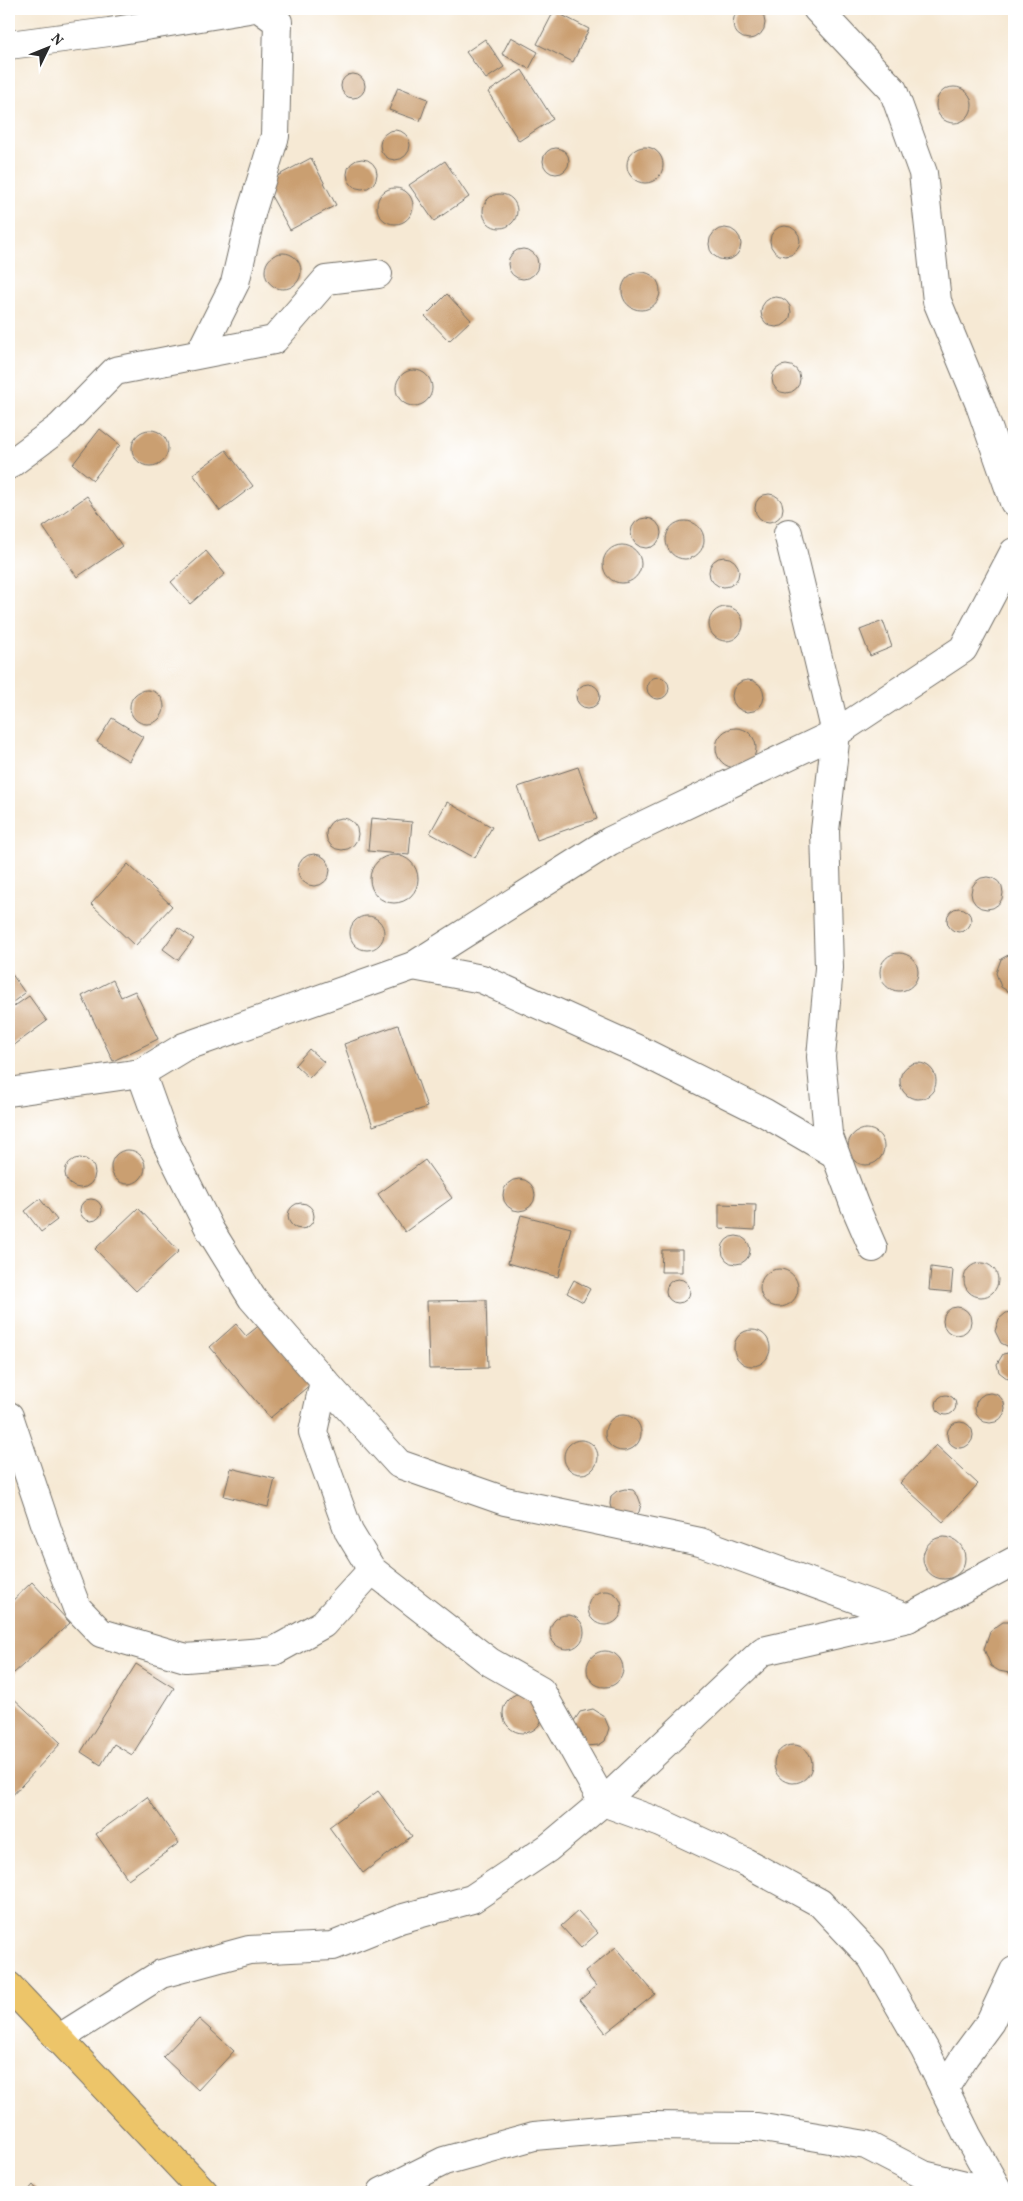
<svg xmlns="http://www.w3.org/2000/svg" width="1023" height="2201" font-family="Vollkorn,serif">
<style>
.building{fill:#ca9f71}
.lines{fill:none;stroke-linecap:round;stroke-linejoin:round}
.street-casing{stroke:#726e66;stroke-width:30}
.primary-casing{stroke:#726e66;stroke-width:30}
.street{stroke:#fff;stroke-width:28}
.primary{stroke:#edc569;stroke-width:28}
</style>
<rect width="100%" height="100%" fill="#fff"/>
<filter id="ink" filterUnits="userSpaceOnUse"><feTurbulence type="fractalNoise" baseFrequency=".02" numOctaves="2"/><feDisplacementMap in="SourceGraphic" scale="10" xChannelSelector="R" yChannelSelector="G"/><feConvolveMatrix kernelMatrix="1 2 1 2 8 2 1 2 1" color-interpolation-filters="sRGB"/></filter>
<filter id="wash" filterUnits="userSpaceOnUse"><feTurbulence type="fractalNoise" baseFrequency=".0096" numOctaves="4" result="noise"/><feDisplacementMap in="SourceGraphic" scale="20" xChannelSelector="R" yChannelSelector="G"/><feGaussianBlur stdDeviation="1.12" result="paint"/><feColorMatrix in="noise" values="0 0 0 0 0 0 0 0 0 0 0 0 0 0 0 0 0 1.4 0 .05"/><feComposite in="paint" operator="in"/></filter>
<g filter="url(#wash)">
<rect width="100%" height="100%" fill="#f6e9d4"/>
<g id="blocks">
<g class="building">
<circle cx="749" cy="23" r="16"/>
<path d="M554,11L589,29L573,62L537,44Z"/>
<path d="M511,37L538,52L529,69L502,54Z"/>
<path d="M485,39L504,67L486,79L466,52Z"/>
<path d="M522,70L553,119L519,141L488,92Z"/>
<circle cx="353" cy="86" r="12"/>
<circle cx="954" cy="105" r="18"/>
<path d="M398,87L428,99L420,121L389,110Z"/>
<circle cx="395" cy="145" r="15"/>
<circle cx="645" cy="165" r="18"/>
<circle cx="556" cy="161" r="13"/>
<path d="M311,158L336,205L290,230L264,183Z"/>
<circle cx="362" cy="174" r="15"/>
<path d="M445,161L469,197L434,221L409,185Z"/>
<circle cx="395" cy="206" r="18"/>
<circle cx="500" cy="211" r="17"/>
<circle cx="785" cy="241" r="15"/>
<circle cx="725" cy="244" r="16"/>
<circle cx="523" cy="264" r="15"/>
<circle cx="283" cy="271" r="18"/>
<circle cx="641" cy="291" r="19"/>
<path d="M447,294L471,320L449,341L425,316Z"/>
<circle cx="776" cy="312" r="15"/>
<circle cx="786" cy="379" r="14"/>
<circle cx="414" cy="388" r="18"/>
<path d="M100,429L120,445L93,480L73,464Z"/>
<circle cx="150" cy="448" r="18"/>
<path d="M226,450L253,486L220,511L193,474Z"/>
<circle cx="769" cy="508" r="14"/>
<path d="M87,496L122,546L77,577L43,527Z"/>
<circle cx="646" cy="533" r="15"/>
<circle cx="685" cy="540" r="19"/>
<circle cx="622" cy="564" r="19"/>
<path d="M206,551L225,574L190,604L171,582Z"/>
<circle cx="724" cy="572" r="15"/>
<circle cx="726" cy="624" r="17"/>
<path d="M883,621L892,647L870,656L860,630Z"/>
<circle cx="658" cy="688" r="11"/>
<circle cx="748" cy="696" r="16"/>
<circle cx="588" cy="696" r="12"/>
<path d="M9,685L12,693L9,704Z"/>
<circle cx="147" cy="707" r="17"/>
<path d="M112,718L143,737L129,761L97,742Z"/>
<circle cx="736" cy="748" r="20"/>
<path d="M578,767L597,819L537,840L518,787Z"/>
<path d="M447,802L492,827L475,858L430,833Z"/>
<circle cx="342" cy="834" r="16"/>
<path d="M371,818L412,822L409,855L368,851Z"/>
<circle cx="314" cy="870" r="16"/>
<circle cx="394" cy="879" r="24"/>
<path d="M128,864L172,906L135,946L91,904Z"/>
<circle cx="987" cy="893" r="16"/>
<circle cx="959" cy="920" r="12"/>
<circle cx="367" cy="933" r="17"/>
<path d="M178,928L194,939L178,960L163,949Z"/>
<path d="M1014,952V995L1001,987L996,973L1001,959Z"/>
<circle cx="899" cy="972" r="19"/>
<path d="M9,970L25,993L9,1005Z"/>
<path d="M113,980L121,997L135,991L158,1039L113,1061L82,996Z"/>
<path d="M29,996L47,1021L9,1049V1010Z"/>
<path d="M398,1025L427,1107L373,1126L344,1044Z"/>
<path d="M309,1049L324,1062L309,1078L295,1065Z"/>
<circle cx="918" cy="1081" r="18"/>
<circle cx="866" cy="1147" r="18"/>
<circle cx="128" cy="1167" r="17"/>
<circle cx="80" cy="1173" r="15"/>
<path d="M425,1160L452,1198L405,1232L378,1194Z"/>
<circle cx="519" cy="1195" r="16"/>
<circle cx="91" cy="1210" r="11"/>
<path d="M40,1199L57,1220L41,1232L25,1211Z"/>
<circle cx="301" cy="1216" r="13"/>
<path d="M719,1204L756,1205L755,1230L719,1228Z"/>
<path d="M138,1208L179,1251L136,1291L95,1249Z"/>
<path d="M521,1215L571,1228L558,1277L508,1263Z"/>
<circle cx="736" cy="1250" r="14"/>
<path d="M662,1250H682V1272H661Z"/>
<circle cx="981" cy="1280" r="17"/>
<path d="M931,1267L953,1270L951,1292L929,1290Z"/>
<circle cx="779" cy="1288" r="19"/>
<circle cx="678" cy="1291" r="12"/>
<path d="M574,1280L590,1289L583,1302L567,1293Z"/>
<path d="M486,1300L488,1368L429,1369L427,1301Z"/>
<circle cx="957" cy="1321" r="14"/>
<path d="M1014,1311V1348H1011L1001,1343L995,1331L999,1319L1006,1313Z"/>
<path d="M236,1324L246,1336L261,1324L311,1384L270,1418L210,1347Z"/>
<circle cx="752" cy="1348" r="18"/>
<path d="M1013,1352L1014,1353V1379H1008L999,1372L997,1364L1003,1354Z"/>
<circle cx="990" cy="1408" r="15"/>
<circle cx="946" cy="1405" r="10"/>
<circle cx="623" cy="1433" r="18"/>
<circle cx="960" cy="1435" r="13"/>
<circle cx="581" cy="1457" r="17"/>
<path d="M936,1445L978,1484L943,1522L900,1483Z"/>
<path d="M231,1468L275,1479L268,1507L224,1496Z"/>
<path d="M625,1489L633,1490L638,1496L641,1504L639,1512L633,1518L612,1512L610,1504L611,1496L617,1491Z"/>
<circle cx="944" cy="1558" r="21"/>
<path d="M32,1582L70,1623L14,1673L9,1668V1604Z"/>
<circle cx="605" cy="1608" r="17"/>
<circle cx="567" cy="1632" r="17"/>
<path d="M1003,1622H1014V1674L999,1671L991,1666L984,1649L990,1631Z"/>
<circle cx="605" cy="1669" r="18"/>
<path d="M136,1664L174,1688L132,1755L114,1744L101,1765L81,1752Z"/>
<circle cx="523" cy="1713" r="20"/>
<path d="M9,1694L61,1743L9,1799Z"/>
<path d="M593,1709L604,1716L609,1728L605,1741L599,1745L586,1746L572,1724L580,1712Z"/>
<circle cx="793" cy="1764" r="19"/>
<path d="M378,1791L412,1836L363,1873L329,1827Z"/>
<path d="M147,1797L179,1843L128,1879L96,1834Z"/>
<path d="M578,1911L598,1933L581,1948L561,1926Z"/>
<path d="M616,1947L655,1994L606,2033L580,2000L596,1986L585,1972Z"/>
<path d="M199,2019L234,2051L198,2090L163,2057Z"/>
<path d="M33,2185L39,2192H27Z"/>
</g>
</g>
</g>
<g filter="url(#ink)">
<use href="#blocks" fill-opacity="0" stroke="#726e66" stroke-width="1"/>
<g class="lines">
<defs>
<g id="street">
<path d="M817,9L893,90L923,173L937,301L980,405L1014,502"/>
<path d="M9,45L109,32L249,9"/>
<path d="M200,353L235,283L252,210L275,136L278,22L260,9"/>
<path d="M9,465L60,427L115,371L274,340L326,280L378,274"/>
<path d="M788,533L836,733L825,831L829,968L821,1057L828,1134L854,1204L873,1248"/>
<path d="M413,966L482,979L637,1049L765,1113L835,1154"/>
<path d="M141,1073L165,1140L210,1230L252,1298L324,1381L313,1432L349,1532L372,1570L490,1662L541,1691L603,1802L661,1823L745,1862L820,1903L872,1958L925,2050L967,2135L999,2192"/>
<path d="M9,1092L141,1073L184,1047L413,966L610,841L836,733L963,649L1014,552"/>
<path d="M324,1381L399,1464L505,1501L700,1542L908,1618"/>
<path d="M9,1416L49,1535L77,1608L101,1633L186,1658L274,1651L323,1624L372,1570"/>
<path d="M58,2039L161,1974L249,1950L333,1946L400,1919L472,1899L548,1848L603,1802L763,1651L908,1618L1014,1561"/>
<path d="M944,2089L965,2056L990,2022L1014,1971"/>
<path d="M382,2192L444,2161L534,2136L647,2126L757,2127L866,2145L924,2175L995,2192"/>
</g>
<path id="primary" d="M9,1986L204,2192"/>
</defs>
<use href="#street" class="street-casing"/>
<use href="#primary" class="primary-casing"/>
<use href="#street" class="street"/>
<use href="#primary" class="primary"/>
</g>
</g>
<rect width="1023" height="2201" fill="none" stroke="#fff" stroke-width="30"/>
<g transform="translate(48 48) rotate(47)" stroke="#ffffff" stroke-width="4" paint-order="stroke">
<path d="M0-4L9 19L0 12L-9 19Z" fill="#2b2b2b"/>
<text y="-8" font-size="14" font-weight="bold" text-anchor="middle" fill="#2b2b2b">N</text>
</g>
</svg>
